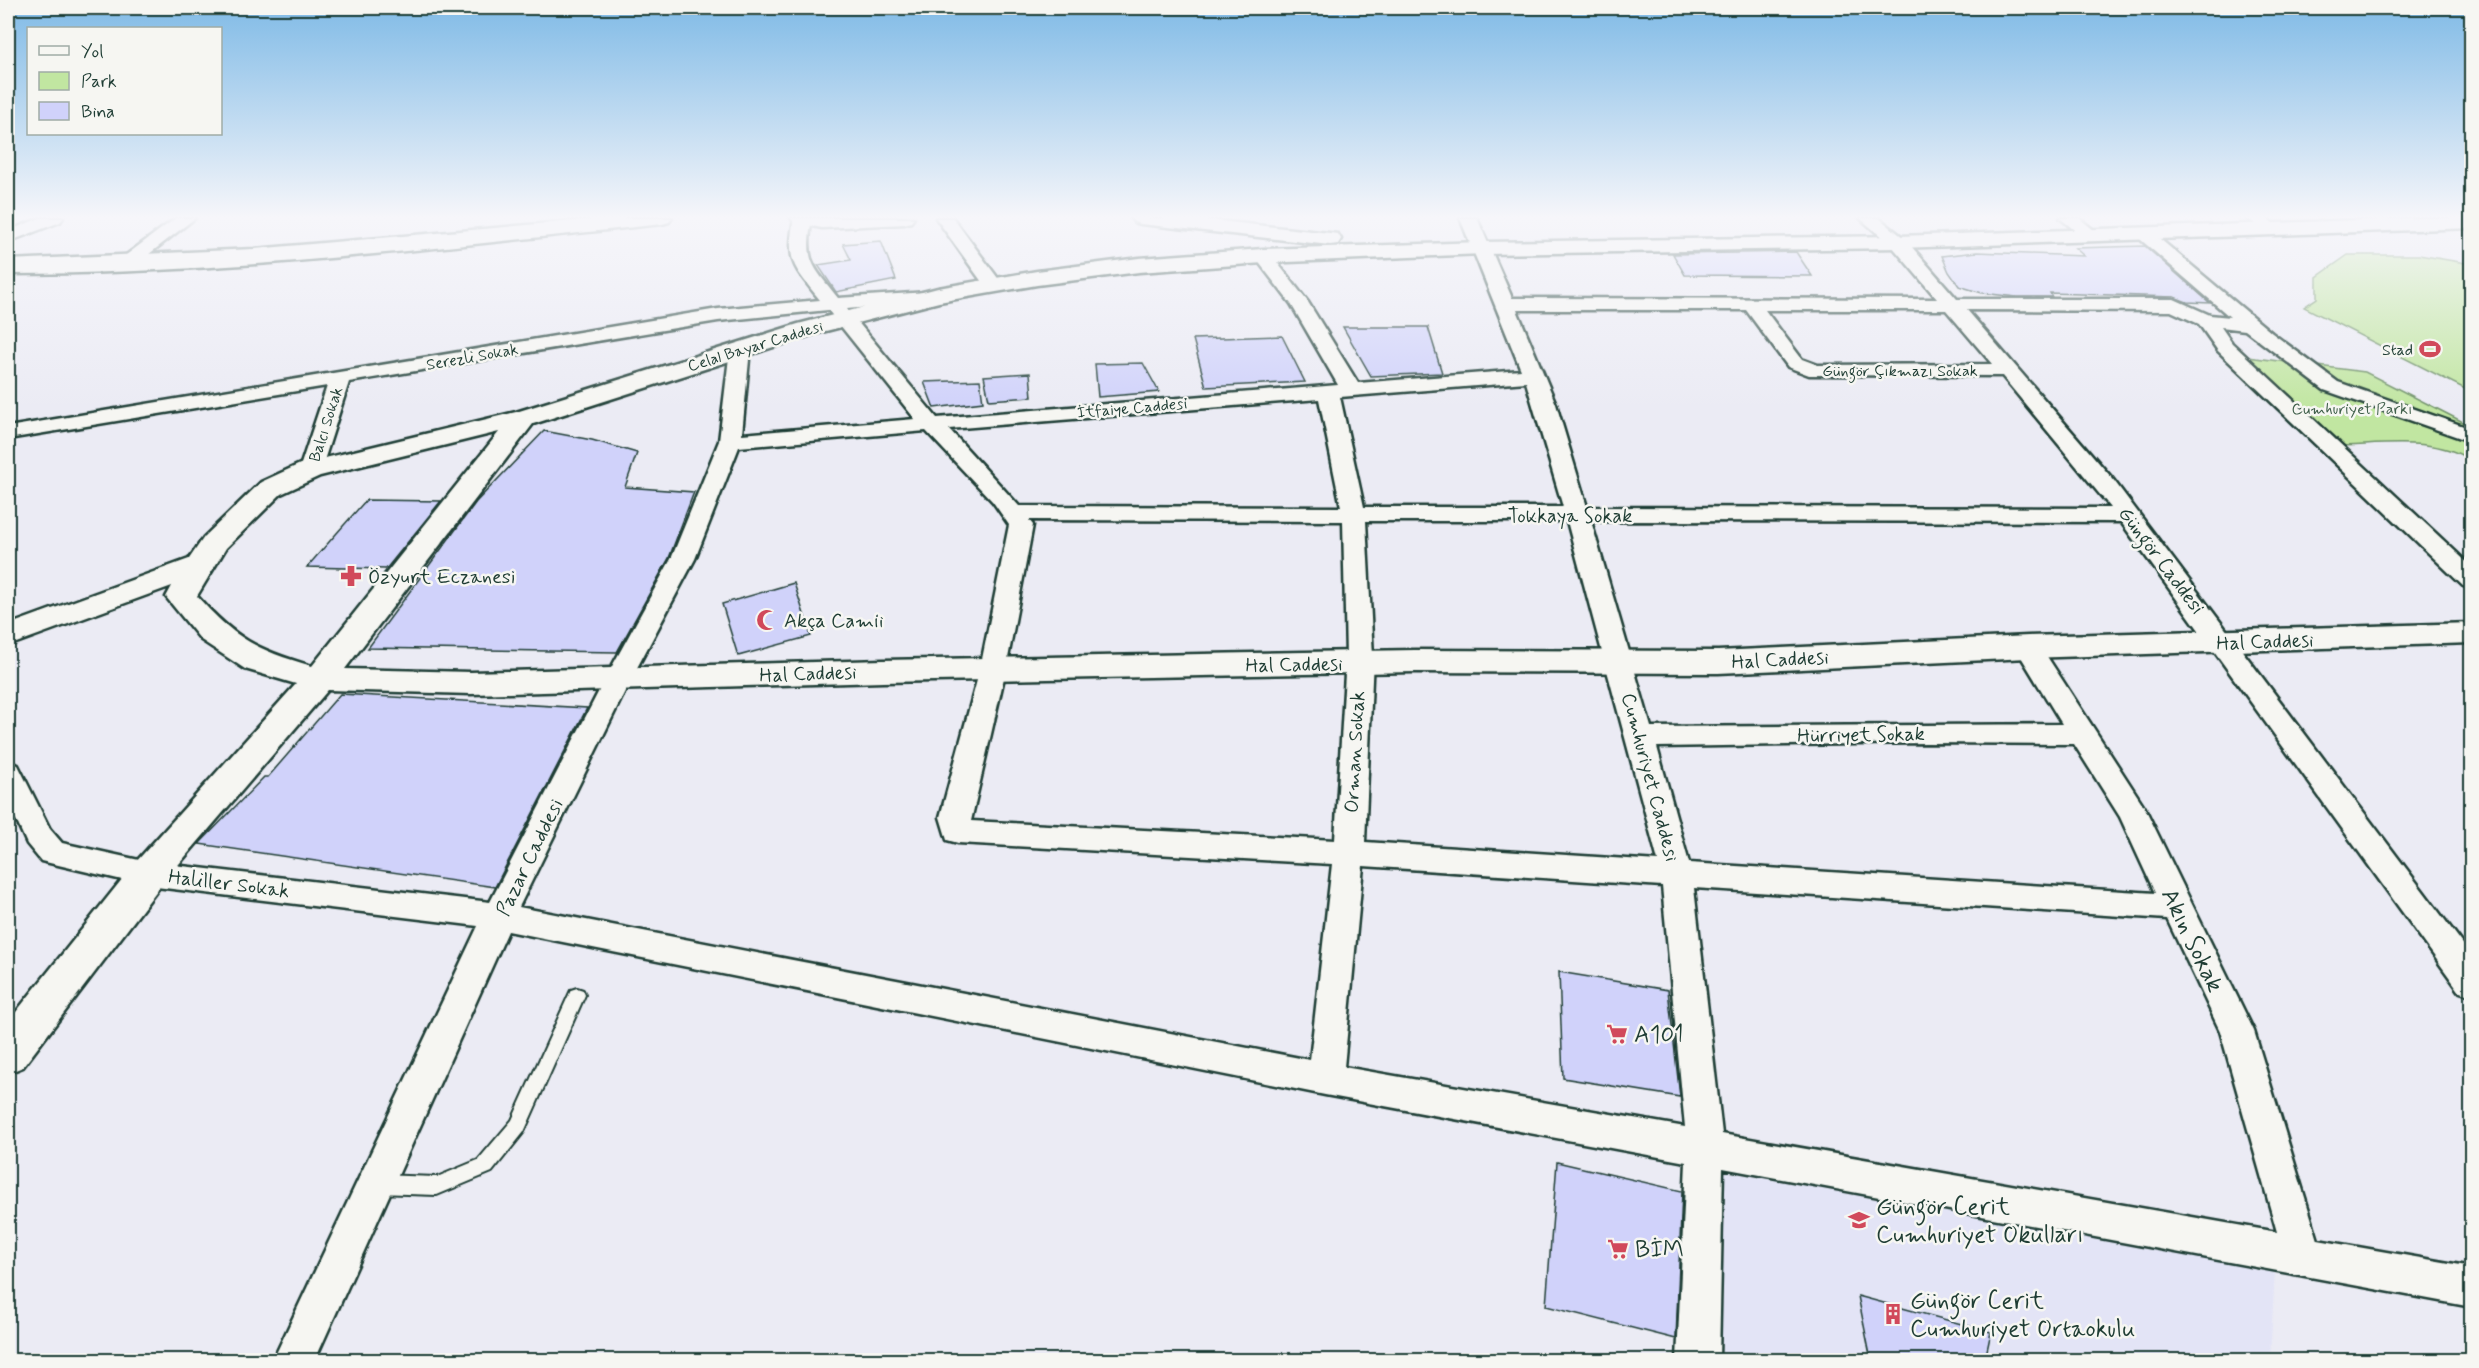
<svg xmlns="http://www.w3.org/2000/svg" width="2479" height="1368" font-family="Mynerve,sans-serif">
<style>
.built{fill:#e3e4f6}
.green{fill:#c1e6a1;stroke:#70926a;stroke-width:1.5}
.building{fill:#d0d2fa;stroke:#1f3d34;stroke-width:1.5}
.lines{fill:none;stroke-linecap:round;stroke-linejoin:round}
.lane-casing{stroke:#1f3d34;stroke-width:4}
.street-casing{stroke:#1f3d34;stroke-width:5}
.secondary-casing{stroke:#1f3d34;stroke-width:5}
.lane{fill:#f6f6f2;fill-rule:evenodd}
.street{fill:#f6f6f2;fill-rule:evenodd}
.secondary{fill:#f6f6f2;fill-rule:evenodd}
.labels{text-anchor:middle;stroke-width:5;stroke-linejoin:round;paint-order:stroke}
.far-street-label{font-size:16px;fill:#1f3d34;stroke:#f6f6f2}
.far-poi-label{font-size:16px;fill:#1f3d34;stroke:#f6f6f2;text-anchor:end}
.far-park-label{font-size:16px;fill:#3f5f4a;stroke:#f6f6f2}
.street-label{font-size:20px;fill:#1f3d34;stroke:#f6f6f2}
.poi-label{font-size:20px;fill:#1f3d34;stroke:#f6f6f2;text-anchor:start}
.near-street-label{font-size:24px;fill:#1f3d34;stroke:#f6f6f2}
.near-poi-label{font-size:24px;fill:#1f3d34;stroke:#f6f6f2;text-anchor:start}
</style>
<rect width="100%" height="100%" fill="#ebebf4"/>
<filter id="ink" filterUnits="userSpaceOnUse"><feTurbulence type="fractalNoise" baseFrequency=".0167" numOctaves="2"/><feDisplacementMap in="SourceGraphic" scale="12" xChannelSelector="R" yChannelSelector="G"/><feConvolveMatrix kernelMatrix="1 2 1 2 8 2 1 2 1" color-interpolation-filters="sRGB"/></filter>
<g filter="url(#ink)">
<path class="built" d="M1723,1171L2275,1270L2270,1360H1704Z"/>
<g class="green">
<path d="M2348,255H2419L2471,264V392L2304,307L2317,298V277Z"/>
<path d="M2247,357L2365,372L2471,426V461C2436,435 2377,446 2335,446Z"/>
</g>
<g class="building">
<path d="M881,241L896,280L836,292L818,265L851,260L843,244Z"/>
<path d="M2145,246L2210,303L2187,302L2174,297L2050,293L2052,297H2017L1982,293L1959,286L1949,272L1942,256L1977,252L2084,256L2075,248Z"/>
<path d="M1796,252L1812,276L1685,275L1673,254Z"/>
<path d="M1343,327H1428L1442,373L1371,376Z"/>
<path d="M1282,336L1305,382L1206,387L1193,339Z"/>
<path d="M1143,363L1159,392L1098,397L1095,364Z"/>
<path d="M1030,373L1032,397L989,400L984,376Z"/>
<path d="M980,380L983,402L934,408L924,382Z"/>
<path d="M544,431L592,440L637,453L625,487L694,492L669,558L617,652L368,648L476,502Z"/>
<path d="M366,500L441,501L386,569L307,567Z"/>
<path d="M794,583L811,636L738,656L722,604Z"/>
<path d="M340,694L587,708L495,887L199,844L264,777H268Z"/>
<path d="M1559,972L1668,990L1680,1097L1563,1078Z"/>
<path d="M1557,1162L1682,1191L1676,1339L1546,1306Z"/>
<path d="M1858,1296L1991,1332L1985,1360H1871Z"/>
</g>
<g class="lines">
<defs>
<path id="lane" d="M577,988L583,990L585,995L524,1132L492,1172L437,1195L377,1193L370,1190L368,1184L370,1178L377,1175L437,1177L478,1160L512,1120L571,990Z"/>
<g id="street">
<path d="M40,218H63L60,222L8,242V231Z"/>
<path d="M176,218H195L130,269H118L115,265L118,261Z"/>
<path d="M794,218H812C804,262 812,265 838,298L942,291L944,295L942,299L935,301L847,309L937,418L1338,385L1291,304L1254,256L1263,251L1269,252L1308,302L1358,383L1521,370L1460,218H1477L1512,298L1937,299L1892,246L1860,218H1879L1904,238L1957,299H2174L2210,315L2230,317L2133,233L2142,228L2148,229L2272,333L2338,382L2472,429V442L2324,390L2245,330L2221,327L2232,343L2472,567V589L2463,586L2218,351L2199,324L2171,311L1967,310L2112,478L2472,956V996L2460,992L2121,522L1591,521L1651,727L2062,724L2015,647L2019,641L2028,638L2037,641L2144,806L2254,1031L2318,1240L2472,1267V1307L1723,1168L1719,1360H1677L1686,1162L1325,1095L508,931L315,1360H273L478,926L148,886L41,861L27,844L8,802V762L18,765L50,829L62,843L148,862L490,902L605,679L671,559L719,441L730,349L733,345H747L750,349L742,434L915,419L828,310L718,321L349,382L321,470L318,475H302L299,470L327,386L8,439V427L718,309L820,300C793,266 786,262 794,218ZM1517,310H1746L1788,367L1809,375L2002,376L2111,508L1587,507L1556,404ZM1765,310H1946L1992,364L1818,365L1802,359ZM1526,382L1563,507H1364L1340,397ZM1319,399L1341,507L1019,506L949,429ZM926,431L993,502L1009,525L980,669L940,817L947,840L958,843L1332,864L1310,1060L519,907L631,679L695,559L739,447ZM1029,520L1343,521L1346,657L1335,840L971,821L1006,669L1033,525ZM1366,521H1567L1658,861L1365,842L1373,657ZM1926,743L2074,744L2120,817L2155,893L1689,863L1657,747ZM1363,866L1662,886L1685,1127L1344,1067ZM1694,888L2167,919L2220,1031L2277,1232L1722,1134Z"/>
<path d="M936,218H953L1003,285L1001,289H987Z"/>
<path d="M2060,218H2079L2100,235L2091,240L2085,239Z"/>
<path d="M2246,218H2266L2281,229L2272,234Z"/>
</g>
<g id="secondary">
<path d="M607,218H672L669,222L662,224C445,247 226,274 8,274V260L254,249Z"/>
<path d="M791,218H914L911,222L904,224L822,228L794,222Z"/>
<path d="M1131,218H1193L1330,233L1338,234L1341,239L1338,244L1330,245L1141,224L1134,222Z"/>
<path d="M2420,218H2472V228L1898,248L1483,254L1263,263L1139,272L1037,285L939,302L814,334L533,424L345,669L471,672L883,660L1415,650L1718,651L2028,636L2472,623V643L2028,658L1718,673L1415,672L883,682L471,694L328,690L161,885L23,1067L8,1073V1022L135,863L296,684L245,669L201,640L166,597L172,586L8,646V625L189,559L204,537L261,482L300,464L516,412L798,324L938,288L1037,271L1139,258L1263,249L1483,242L1898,236ZM499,432L312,666C257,650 235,639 197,596L226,548L281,494L320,476Z"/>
</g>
</defs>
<use href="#lane" class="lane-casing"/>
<use href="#street" class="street-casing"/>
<use href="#secondary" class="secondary-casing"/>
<use href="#lane" class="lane"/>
<use href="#street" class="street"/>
<use href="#secondary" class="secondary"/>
</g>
</g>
<linearGradient id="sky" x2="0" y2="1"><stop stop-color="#7fbae6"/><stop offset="0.53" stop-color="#f6f6fa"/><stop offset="1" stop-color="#f6f6fa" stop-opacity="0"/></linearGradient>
<rect width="2479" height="409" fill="url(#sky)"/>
<defs>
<symbol id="stadium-bare" viewBox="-9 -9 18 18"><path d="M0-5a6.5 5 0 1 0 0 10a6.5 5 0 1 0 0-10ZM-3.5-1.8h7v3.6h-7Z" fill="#d1495b" stroke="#f6f6f2" stroke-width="2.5" paint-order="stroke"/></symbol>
<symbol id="pharmacy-bare" viewBox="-9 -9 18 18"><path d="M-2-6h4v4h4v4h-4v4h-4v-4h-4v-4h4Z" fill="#d1495b" stroke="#f6f6f2" stroke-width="2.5" paint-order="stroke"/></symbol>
<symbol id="mosque-bare" viewBox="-9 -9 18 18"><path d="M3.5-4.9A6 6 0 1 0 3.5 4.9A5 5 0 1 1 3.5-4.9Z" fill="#d1495b" stroke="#f6f6f2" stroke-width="2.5" paint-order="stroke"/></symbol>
<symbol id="supermarket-bare" viewBox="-9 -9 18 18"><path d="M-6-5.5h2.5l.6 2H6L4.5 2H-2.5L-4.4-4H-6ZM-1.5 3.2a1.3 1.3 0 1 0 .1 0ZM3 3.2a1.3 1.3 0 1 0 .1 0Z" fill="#d1495b" stroke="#f6f6f2" stroke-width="2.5" paint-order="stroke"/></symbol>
<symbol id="school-bare" viewBox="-9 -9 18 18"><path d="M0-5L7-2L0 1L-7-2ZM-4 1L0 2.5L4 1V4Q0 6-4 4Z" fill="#d1495b" stroke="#f6f6f2" stroke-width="2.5" paint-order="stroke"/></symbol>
<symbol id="building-bare" viewBox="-9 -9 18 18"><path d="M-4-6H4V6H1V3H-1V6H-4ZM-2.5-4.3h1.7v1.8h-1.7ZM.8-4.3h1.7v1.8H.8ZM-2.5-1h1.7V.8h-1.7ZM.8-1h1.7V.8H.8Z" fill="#d1495b" stroke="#f6f6f2" stroke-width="2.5" paint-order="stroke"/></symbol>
</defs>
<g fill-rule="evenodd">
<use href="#stadium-bare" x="2415" y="334" width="30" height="30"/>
<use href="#pharmacy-bare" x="336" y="561" width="30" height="30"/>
<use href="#mosque-bare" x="752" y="605" width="30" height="30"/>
<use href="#supermarket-bare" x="1602" y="1019" width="30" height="30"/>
<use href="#school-bare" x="1844" y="1205" width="30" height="30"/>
<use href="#supermarket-bare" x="1603" y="1234" width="30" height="30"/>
<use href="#building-bare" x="1878" y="1299" width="30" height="30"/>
</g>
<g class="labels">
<g class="far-street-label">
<text transform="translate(755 345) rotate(-17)" y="6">Celal Bayar Caddesi</text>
<text transform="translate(472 356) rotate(-10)" y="6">Serezli Sokak</text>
<text x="1900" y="376">Güngör Çıkmazı Sokak</text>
<text transform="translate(1132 407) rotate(-5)" y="6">İtfaiye Caddesi</text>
<text transform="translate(325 424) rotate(-72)" y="6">Balcı Sokak</text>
</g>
<g class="far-poi-label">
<text x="2413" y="355">Stad</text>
</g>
<g class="far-park-label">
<text x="2352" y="414">Cumhuriyet Parkı</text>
</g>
<g class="street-label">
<text x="1570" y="522">Tokkaya Sokak</text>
<text transform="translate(2162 560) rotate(53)" y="7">Güngör Caddesi</text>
<text transform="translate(2265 641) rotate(-2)" y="7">Hal Caddesi</text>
<text transform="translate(1780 659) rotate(-3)" y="7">Hal Caddesi</text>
<text transform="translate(1294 664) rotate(-1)" y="7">Hal Caddesi</text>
<text transform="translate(808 673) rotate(-2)" y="7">Hal Caddesi</text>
<text transform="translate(1861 734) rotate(-1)" y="7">Hürriyet Sokak</text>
<text transform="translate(1354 752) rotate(-87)" y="7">Orman Sokak</text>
<text transform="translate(1651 777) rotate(75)" y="7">Cumhuriyet Caddesi</text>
<text transform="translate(529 857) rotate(-64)" y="7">Pazar Caddesi</text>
<text transform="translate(229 883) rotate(7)" y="7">Haliller Sokak</text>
</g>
<g class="poi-label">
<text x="368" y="583">Özyurt Eczanesi</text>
<text x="784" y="627">Akça Camii</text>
</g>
<g class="near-street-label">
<text transform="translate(2193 940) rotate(64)" y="8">Akın Sokak</text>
</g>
<g class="near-poi-label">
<text x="1634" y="1042">A101</text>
<text x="1876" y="1214">Güngör Cerit<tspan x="1876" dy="28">Cumhuriyet Okulları</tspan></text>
<text x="1635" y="1257">BİM</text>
<text x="1910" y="1308">Güngör Cerit<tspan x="1910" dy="28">Cumhuriyet Ortaokulu</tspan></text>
</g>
</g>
<rect width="2479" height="1368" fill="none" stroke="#f6f6f2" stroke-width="30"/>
<rect x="15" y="15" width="2449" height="1338" fill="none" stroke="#1f3d34" stroke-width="2" filter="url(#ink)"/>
<rect x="27" y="27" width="195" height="108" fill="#f6f6f2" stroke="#a0aca6" stroke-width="1.5"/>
<rect x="39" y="46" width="30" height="9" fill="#f6f6f2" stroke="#a0aca6" stroke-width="1.5"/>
<text x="81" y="57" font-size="18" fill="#1f3d34">Yol</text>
<rect x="39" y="72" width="30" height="18" fill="#c1e6a1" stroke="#a0aca6" stroke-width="1.5"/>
<text x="81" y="87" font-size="18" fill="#1f3d34">Park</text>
<rect x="39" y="102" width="30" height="18" fill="#d0d2fa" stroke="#a0aca6" stroke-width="1.5"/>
<text x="81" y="117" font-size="18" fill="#1f3d34">Bina</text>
</svg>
